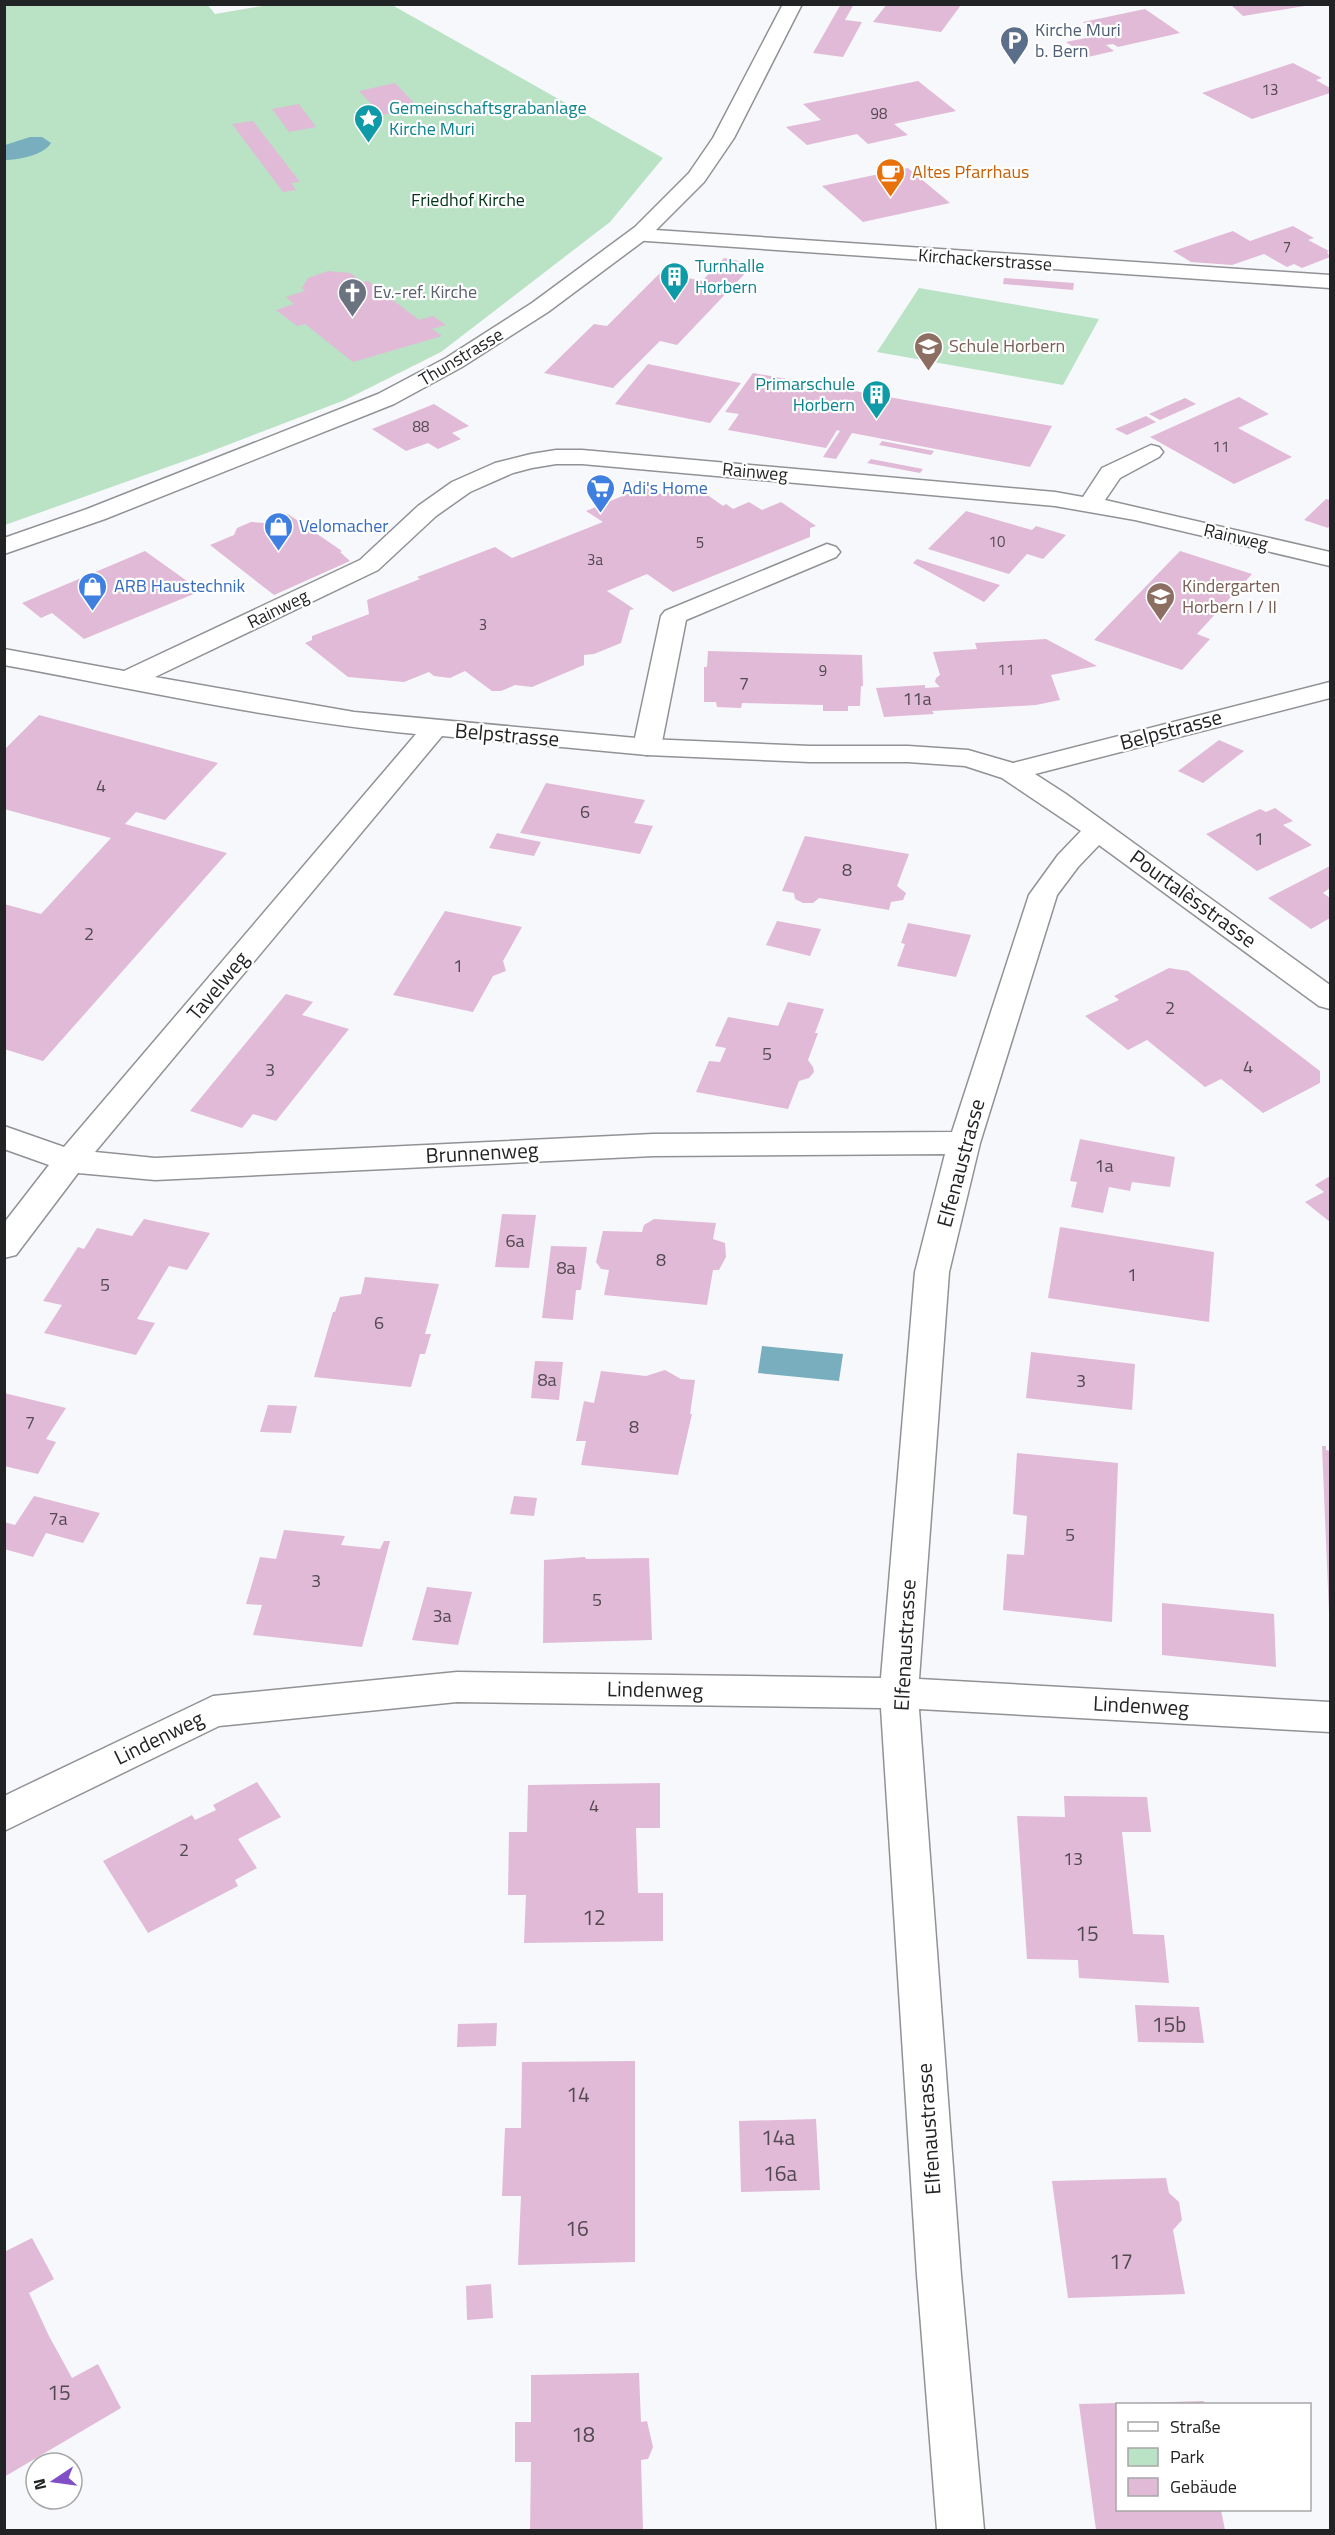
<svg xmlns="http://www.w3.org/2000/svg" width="1335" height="2535" font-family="'Titillium Web',sans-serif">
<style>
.green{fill:#bae2c5}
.water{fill:#79aebe}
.building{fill:#e1bad7}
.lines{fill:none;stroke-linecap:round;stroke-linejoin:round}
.service-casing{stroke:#919295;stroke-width:3}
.minor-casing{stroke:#919295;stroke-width:3}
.primary-casing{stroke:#919295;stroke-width:3}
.service{fill:#fff;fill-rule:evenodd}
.minor{fill:#fff;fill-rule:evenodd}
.primary{fill:#fff;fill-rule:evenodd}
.labels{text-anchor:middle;stroke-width:4.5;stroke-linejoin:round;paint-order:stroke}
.far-number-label{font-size:15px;fill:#524951}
.far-service-label{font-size:18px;fill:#4e5e75;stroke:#fff;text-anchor:start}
.far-culture-label{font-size:18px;fill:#0d838f;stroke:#fff;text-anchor:start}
.far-food-label{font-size:18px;fill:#c56008;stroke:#fff;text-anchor:start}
.far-park-label{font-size:18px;fill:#013418;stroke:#fff}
.far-street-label{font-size:18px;fill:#222324;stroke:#fff}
.far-worship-label{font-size:18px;fill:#5b616d;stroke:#fff;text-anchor:start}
.far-education-label{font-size:18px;fill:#785e54;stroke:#fff;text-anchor:start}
.far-shop-label{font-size:18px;fill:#366cbe;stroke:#fff;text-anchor:start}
.number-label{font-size:18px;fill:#524951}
.street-label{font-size:21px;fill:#222324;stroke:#fff}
.near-number-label{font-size:21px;fill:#524951}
</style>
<rect width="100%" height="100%" fill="#f7f8fb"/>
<g class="green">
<path d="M207,4L215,14L268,5H392L663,158L610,222L441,352L345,400L204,454L5,525L4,5Z"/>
<path d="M919,288L1099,319L1063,385L877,352Z"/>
</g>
<g class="water">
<path d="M30,137H42L51,143C44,155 18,160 5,160V145Z"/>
<path d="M762,1346L843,1354L839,1381L758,1373Z"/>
</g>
<g class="building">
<path d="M841,4H854L845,20L862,22L843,57L813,53Z"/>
<path d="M887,4H957L961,5L941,32L873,22Z"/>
<path d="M1230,4H1305V6L1243,16Z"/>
<path d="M1145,9L1180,33L1118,47L1113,44L1106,45L1114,51L1088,57L1066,42L1101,35L1083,22Z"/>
<path d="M1293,63L1322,78L1316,80L1330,88V93L1252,119L1202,93Z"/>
<path d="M918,81L956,111L894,124L908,135L868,144L857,134L807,145L786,127L821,120L803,104Z"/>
<path d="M395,83L418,107L382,115L359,91Z"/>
<path d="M299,104L316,127L289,132L272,109Z"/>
<path d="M253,121L300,182L291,183L296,190L283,192L232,124Z"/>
<path d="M908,168L950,203L863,222L822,186Z"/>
<path d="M1293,226L1314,238L1308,240L1329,251L1327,252L1330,257L1302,268L1294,264L1287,267L1264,254L1232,265L1191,262L1173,251L1233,231L1250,241Z"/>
<path d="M724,258L754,264L677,345L660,341L613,388L544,373L594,324L607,326L661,272L702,281Z"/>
<path d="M328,271L350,273L363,282L368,281L419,320L433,316L446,325L432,329L442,336L353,362L305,324L297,326L276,310L294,304L286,297L305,291L302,288L308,278Z"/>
<path d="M1004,278L1074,283L1073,290L1003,284Z"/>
<path d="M648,364L741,383L710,423L615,404Z"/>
<path d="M753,373L1052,426L1030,467L852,433L836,459L823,457L840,431L837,430L826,448L728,430L739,414L725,412Z"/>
<path d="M1239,397L1269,414L1238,428L1292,457L1234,484L1150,437Z"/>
<path d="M1185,398L1196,404L1160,420L1149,414Z"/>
<path d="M434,404L469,426L452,433L461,439L438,449L428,443L406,451L372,429Z"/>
<path d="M1146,416L1156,422L1127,435L1115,429Z"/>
<path d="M882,441L934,451L931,455L879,445Z"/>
<path d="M871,459L923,469L920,473L867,463Z"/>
<path d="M649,485L662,495L678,488L702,491L723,506L726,504L733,509L749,502L762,510L781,502L816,526L810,528V537L673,592L647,574L607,591L634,609L630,610L621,643L594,654L584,655V665L532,687L515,685L501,691H492L465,671L450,678L434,676L429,672L404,682L348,677L305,643L312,640V636L369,614L367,600L420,579L417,577L495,547L512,558L603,522L586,511Z"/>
<path d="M1326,499L1330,500V525L1328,528L1304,520Z"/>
<path d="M966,511L1032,530L1036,526L1066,535L1043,559L1027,554L1009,574L928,549Z"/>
<path d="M288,514L342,551L340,552L350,561L274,595L210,545L234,535L237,528L251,522L265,523Z"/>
<path d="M145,551L201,591L84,639L52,613L41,618L22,603Z"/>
<path d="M1180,551L1252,574L1197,634L1210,639L1182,670L1094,640Z"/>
<path d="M917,559L1000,585L984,602L913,563Z"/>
<path d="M1046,639L1097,666L1051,675L1060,700L1036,705L932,711L934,714L884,717L876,688L925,685V688L940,687L935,682L936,678L940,675L933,652L977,649L975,643Z"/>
<path d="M708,651L862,655L863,686H861L860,706H848V711H823V705L742,703L741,708L717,707L716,702H704V667H707Z"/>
<path d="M39,715L218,763L165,820L136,812L125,824L227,853L43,1061L4,1049V904L41,914L111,838L4,809V750Z"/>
<path d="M1219,740L1244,751L1203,783L1178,771Z"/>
<path d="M546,783L645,800L634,823L653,826L640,854L520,833Z"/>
<path d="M1275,808L1293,821L1283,825L1312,845L1257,871L1206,834L1260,809L1266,812Z"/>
<path d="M497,833L541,842L534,856L489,848Z"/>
<path d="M805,836L909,854L897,886L906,893L903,900L891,902L889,910L819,898L813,903H803L795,899L794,893L782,891Z"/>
<path d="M1330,866V888L1323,893L1330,898V918L1311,929L1268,898Z"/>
<path d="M445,911L522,927L503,961L506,971L493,976L473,1012L393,995Z"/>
<path d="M777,921L821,929L810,956L766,945Z"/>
<path d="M908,923L971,935L956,977L897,966L905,944L901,943Z"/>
<path d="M1169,968L1188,971L1256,1022L1320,1071V1083L1263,1113L1221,1079L1205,1087L1147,1040L1128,1050L1085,1016L1119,1000L1114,996Z"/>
<path d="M286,994L313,1002L302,1015L349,1029L276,1121L253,1114L242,1128L190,1111Z"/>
<path d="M788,1002L824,1009L815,1033H818L808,1060L813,1067L814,1072L809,1078L799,1081L788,1109L696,1092L709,1061L720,1062L726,1048L715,1046L728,1017L778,1026Z"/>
<path d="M1080,1139L1175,1157L1170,1187L1132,1182L1130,1191L1109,1187L1103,1213L1071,1207L1077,1182L1070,1181Z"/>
<path d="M1330,1176V1222L1305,1202L1324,1192L1315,1185Z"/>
<path d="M502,1214L536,1215L529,1268L495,1267Z"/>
<path d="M144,1219L210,1233L187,1270L169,1266L137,1319L155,1323L136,1355L44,1333L62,1305L43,1301L78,1247L84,1249L97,1228L132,1236Z"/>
<path d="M654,1219L716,1223L713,1239L725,1243L726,1257L719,1270H713L707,1305L604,1295L609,1270L601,1269L596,1262L603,1231L642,1232L644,1225Z"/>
<path d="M1060,1227L1214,1252L1209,1322L1048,1298Z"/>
<path d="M551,1246L587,1247L581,1290H576L573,1320L542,1318Z"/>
<path d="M365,1277L439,1284L425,1334H431L425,1354H420L411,1387L314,1377L333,1312H335L340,1297L361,1294Z"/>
<path d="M1031,1352L1135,1364L1132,1410L1026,1398Z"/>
<path d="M535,1361L563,1362L559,1400L531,1398Z"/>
<path d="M665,1370L681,1379L695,1380L690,1414H692L678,1475L581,1465L586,1441H576L584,1401L594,1403L601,1371L646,1376Z"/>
<path d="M4,1393L66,1408L46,1439L56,1442L38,1474L4,1466Z"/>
<path d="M268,1405L297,1406L291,1433L260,1432Z"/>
<path d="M1322,1446H1326V1450L1330,1451V1613H1329Z"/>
<path d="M1017,1453L1118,1463L1112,1622L1003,1610L1007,1554L1024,1555L1027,1516L1013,1514Z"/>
<path d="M34,1496L100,1513L83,1543L46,1533L33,1557L4,1549V1522L15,1525Z"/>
<path d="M514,1496L537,1498L534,1516L510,1514Z"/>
<path d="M284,1530L345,1536L341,1545L380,1549L384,1541H390L362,1647L253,1635L262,1605L246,1604L260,1557L276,1559Z"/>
<path d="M585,1557L586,1559L649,1558L652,1640L543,1643L544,1560Z"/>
<path d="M427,1587L472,1592L458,1645L412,1640Z"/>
<path d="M1162,1603L1274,1614L1276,1667L1162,1655Z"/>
<path d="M257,1782L281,1817L238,1839L257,1868L235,1880L238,1886L148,1933L103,1861L192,1815L195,1820L216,1810L213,1805Z"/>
<path d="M660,1783V1828H636L638,1893H663V1941L524,1943L526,1895H508L509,1832H527L528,1785Z"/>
<path d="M1064,1796L1147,1797L1151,1832H1122L1133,1934L1164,1935L1169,1983L1079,1978L1078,1960L1027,1959L1017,1816L1065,1817Z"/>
<path d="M1135,2005L1199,2007L1204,2043L1138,2042Z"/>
<path d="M497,2023L496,2046L457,2047L458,2024Z"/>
<path d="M635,2061V2262L518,2265L521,2196H502L505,2128H521L522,2062Z"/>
<path d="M816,2119L820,2190L741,2192L739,2121Z"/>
<path d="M1166,2178L1169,2193L1179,2202L1182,2220L1173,2230L1185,2294L1068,2298L1052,2181Z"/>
<path d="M32,2238L54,2279L29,2293L49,2336L72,2378L98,2364L121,2408L4,2477V2252Z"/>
<path d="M491,2284L493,2318L467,2320L466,2286Z"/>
<path d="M639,2373L641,2422L647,2421L653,2447L648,2459L641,2460L643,2530H530L531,2462H515V2422H531V2375Z"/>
<path d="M1204,2401V2404H1139V2403Z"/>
<path d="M1118,2403V2510H1221L1225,2530H1096L1079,2404Z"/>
</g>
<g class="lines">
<defs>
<path id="service" d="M827,544L836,547L840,552L836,557L686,620L661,747L657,753L647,755L637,753L633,747L661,616L665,611Z"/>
<g id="minor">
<path d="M640,229L1330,275V288L632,240L629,235L632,230Z"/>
<path d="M1151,445L1159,447L1163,452L1159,457L1120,478L1105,500L1330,552V566L1135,520L1055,506L582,464H556L532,468L513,473L470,492L436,516L378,570L155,677L354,712L647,739L810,746H908L968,750L1013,763L1330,682V698L1035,774L1066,794L1330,985V1009L1319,1006L1099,845L1078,867L1057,895L980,1143L949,1272L919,1679L1330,1702V1732L919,1709L961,2275L984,2530H937L917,2275L881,1708L457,1702L219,1726L4,1831V1796L213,1696L457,1672L881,1678L915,1272L945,1154L653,1156L155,1180L78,1173L16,1255L4,1258V1223L49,1165L4,1149V1126L64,1147L416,734C277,721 141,690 4,665V649L124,671L360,560L418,506L452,482L495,463L531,454L556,450H582L1055,492L1083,497L1102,468ZM442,736L647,755L810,762H908L965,766L1002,778L1081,831L1058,855L1029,895L952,1132L653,1134L155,1158L95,1152Z"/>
</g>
<path id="primary" d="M783,4H802L734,138L704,182L650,236L548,312L462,367L394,404L105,519L4,554V538L87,509L378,394L446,358L532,303L635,227L689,173L713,138Z"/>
</defs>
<use href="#service" class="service-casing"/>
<use href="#minor" class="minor-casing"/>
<use href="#primary" class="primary-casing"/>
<use href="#service" class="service"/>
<use href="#minor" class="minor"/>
<use href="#primary" class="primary"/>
</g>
<defs>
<symbol id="parking-pin" viewBox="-11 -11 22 30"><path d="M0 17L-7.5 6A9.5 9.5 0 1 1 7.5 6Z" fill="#5c6f8a" stroke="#fff"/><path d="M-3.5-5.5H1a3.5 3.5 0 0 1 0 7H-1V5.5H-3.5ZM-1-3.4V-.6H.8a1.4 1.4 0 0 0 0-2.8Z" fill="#fff"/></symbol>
<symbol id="sight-pin" viewBox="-11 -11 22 30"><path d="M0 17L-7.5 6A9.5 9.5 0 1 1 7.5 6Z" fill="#0f9aa8" stroke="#fff"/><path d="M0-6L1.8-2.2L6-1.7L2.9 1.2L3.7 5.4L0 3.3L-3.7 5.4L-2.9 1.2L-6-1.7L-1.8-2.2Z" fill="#fff"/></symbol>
<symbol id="cafe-pin" viewBox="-11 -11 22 30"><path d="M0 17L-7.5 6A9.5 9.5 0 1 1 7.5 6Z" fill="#e8710a" stroke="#fff"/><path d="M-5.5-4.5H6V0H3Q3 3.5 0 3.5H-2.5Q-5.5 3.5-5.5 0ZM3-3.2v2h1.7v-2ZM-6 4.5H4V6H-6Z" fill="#fff"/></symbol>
<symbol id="building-pin" viewBox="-11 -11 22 30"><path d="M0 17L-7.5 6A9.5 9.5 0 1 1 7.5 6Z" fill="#0f9aa8" stroke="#fff"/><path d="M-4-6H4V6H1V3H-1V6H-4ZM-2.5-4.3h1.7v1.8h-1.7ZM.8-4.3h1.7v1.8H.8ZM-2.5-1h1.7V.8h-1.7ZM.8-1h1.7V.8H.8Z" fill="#fff"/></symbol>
<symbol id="church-pin" viewBox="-11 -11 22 30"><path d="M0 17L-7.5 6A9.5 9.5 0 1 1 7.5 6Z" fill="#6b7280" stroke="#fff"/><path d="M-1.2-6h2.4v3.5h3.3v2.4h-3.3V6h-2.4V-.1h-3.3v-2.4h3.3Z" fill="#fff"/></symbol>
<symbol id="school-pin" viewBox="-11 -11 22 30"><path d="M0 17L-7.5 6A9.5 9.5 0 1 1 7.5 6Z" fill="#8d6e63" stroke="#fff"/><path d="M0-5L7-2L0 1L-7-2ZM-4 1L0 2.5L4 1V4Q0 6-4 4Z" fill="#fff"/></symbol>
<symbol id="supermarket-pin" viewBox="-11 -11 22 30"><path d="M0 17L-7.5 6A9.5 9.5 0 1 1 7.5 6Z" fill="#3f7fe0" stroke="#fff"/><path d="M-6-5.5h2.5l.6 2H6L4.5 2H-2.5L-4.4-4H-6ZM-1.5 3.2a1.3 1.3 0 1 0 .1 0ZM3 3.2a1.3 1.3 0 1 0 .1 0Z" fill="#fff"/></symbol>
<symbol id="shop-pin" viewBox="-11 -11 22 30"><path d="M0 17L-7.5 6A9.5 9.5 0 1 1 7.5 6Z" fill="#3f7fe0" stroke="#fff"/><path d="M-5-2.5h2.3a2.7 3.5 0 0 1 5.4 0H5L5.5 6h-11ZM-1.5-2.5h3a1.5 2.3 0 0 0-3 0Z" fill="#fff"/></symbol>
</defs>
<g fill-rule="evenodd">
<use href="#parking-pin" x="998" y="24" width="33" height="45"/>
<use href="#sight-pin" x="352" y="102" width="33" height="45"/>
<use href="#cafe-pin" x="874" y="156" width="33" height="45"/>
<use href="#building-pin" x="658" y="260" width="33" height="45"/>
<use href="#church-pin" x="336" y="276" width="33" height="45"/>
<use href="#school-pin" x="912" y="330" width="33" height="45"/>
<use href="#building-pin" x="860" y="378" width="33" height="45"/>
<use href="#supermarket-pin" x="584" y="472" width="33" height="45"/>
<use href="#shop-pin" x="262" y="510" width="33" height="45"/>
<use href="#shop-pin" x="76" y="570" width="33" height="45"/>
<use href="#school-pin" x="1144" y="580" width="33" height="45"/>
</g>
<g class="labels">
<g class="far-number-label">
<text x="1270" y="95">13</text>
<text x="879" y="119">98</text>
<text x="1287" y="252">7</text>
<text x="421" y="432">88</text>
<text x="1221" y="452">11</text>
<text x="997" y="547">10</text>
<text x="700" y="548">5</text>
<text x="595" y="565">3a</text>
<text x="483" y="630">3</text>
<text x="1006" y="675">11</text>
<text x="823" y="676">9</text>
</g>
<g class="far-service-label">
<text x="1035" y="36">Kirche Muri<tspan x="1035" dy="21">b. Bern</tspan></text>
</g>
<g class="far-culture-label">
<text x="389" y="114">Gemeinschaftsgrabanlage<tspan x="389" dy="21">Kirche Muri</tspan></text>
<text x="695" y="272">Turnhalle<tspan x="695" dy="21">Horbern</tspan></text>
<text x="855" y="390" text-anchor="end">Primarschule<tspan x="855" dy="21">Horbern</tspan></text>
</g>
<g class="far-food-label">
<text x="912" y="178">Altes Pfarrhaus</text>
</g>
<g class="far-park-label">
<text x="468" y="206">Friedhof Kirche</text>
</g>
<g class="far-street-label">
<text transform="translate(985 260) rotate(4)" y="6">Kirchackerstrasse</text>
<text transform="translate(461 357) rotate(-31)" y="6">Thunstrasse</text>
<text transform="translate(755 472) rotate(5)" y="6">Rainweg</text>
<text transform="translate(1236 537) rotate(13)" y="6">Rainweg</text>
<text transform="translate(278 609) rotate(-26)" y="6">Rainweg</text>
</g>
<g class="far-worship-label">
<text x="373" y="298">Ev.-ref. Kirche</text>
</g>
<g class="far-education-label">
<text x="949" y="352">Schule Horbern</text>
<text x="1182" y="592">Kindergarten<tspan x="1182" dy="21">Horbern I / II</tspan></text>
</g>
<g class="far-shop-label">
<text x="622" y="494">Adi's Home</text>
<text x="299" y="532">Velomacher</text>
<text x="114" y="592">ARB Haustechnik</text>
</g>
<g class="number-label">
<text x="744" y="690">7</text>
<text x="917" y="705">11a</text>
<text x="101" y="792">4</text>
<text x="585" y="818">6</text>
<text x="1259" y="845">1</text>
<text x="847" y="876">8</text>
<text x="89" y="940">2</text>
<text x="458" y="972">1</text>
<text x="1170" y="1014">2</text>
<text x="767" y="1060">5</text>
<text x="1248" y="1073">4</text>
<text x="270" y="1076">3</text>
<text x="1104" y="1172">1a</text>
<text x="515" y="1247">6a</text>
<text x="661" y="1266">8</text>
<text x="566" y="1274">8a</text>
<text x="1132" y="1281">1</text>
<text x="105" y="1291">5</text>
<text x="379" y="1329">6</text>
<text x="547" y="1386">8a</text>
<text x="1081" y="1387">3</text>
<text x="30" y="1429">7</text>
<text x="634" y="1433">8</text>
<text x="58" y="1525">7a</text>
<text x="1070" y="1541">5</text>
<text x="316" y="1587">3</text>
<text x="597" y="1606">5</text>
<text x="442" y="1622">3a</text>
<text x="594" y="1812">4</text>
<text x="184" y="1856">2</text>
<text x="1073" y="1865">13</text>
</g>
<g class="street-label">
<text transform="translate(1171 730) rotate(-15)" y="7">Belpstrasse</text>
<text transform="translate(507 735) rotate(5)" y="7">Belpstrasse</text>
<text transform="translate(1193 899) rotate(36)" y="7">Pourtalèsstrasse</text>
<text transform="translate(218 986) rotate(-50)" y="7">Tavelweg</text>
<text transform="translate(482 1153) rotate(-3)" y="7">Brunnenweg</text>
<text transform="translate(961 1163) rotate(-75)" y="7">Elfenaustrasse</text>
<text transform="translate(905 1645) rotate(-87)" y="7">Elfenaustrasse</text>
<text transform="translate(655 1690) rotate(1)" y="7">Lindenweg</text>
<text transform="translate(1141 1706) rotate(3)" y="7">Lindenweg</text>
<text transform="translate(159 1738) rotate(-26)" y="7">Lindenweg</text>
<text transform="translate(929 2129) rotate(-94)" y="7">Elfenaustrasse</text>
</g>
<g class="near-number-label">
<text x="594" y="1925">12</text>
<text x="1087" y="1941">15</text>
<text x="1169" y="2032">15b</text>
<text x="578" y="2102">14</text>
<text x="778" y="2145">14a</text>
<text x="780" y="2181">16a</text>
<text x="577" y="2236">16</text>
<text x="1121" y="2269">17</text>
<text x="59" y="2400">15</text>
<text x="583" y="2442">18</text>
</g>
</g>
<rect width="1335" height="2535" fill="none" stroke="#222324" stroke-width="12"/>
<rect x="1116" y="2403" width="195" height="108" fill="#ffffff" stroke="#a7a7a7" stroke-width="1.5"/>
<rect x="1128" y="2422" width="30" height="9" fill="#ffffff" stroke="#a7a7a7" stroke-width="1.5"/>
<text x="1170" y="2433" font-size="18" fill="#222324">Straße</text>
<rect x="1128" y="2448" width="30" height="18" fill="#bae2c5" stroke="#a7a7a7" stroke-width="1.5"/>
<text x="1170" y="2463" font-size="18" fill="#222324">Park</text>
<rect x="1128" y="2478" width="30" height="18" fill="#e1bad7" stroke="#a7a7a7" stroke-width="1.5"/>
<text x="1170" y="2493" font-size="18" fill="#222324">Gebäude</text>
<g transform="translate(54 2481) rotate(257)"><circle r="28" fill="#ffffff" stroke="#a7a7a7" stroke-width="1.5"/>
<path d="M0-4.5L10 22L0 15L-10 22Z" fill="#804fc8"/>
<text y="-9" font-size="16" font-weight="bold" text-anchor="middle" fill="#222324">N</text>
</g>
</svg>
